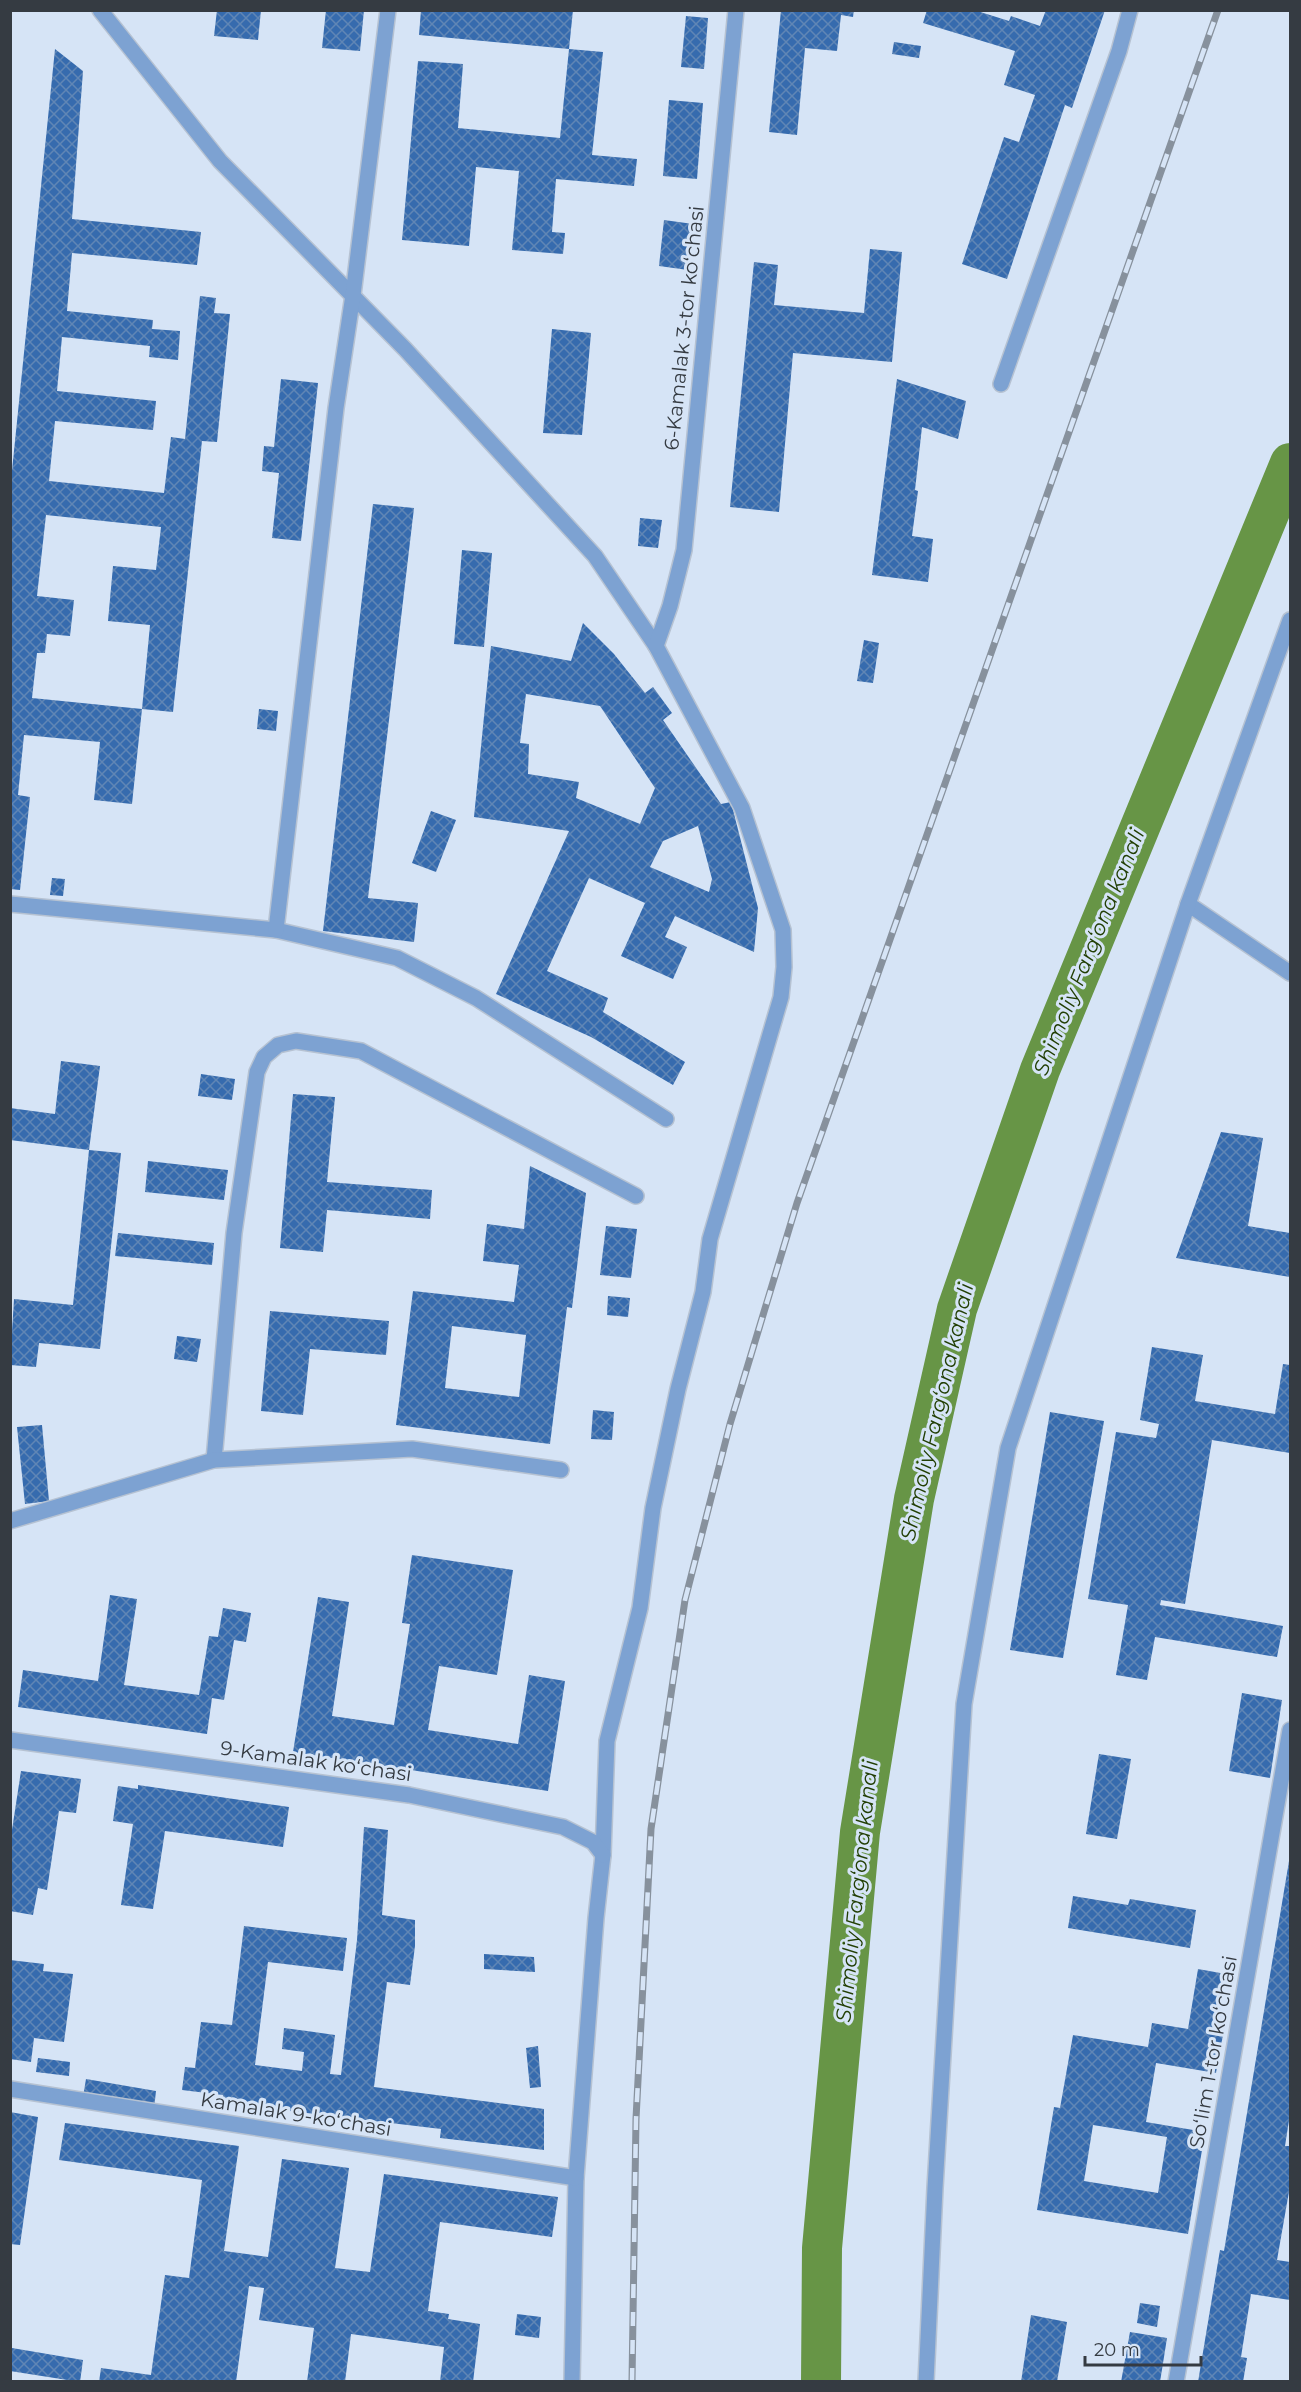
<svg xmlns="http://www.w3.org/2000/svg" width="1301" height="2392" font-family="Montserrat,sans-serif">
<style>
.lines{fill:none;stroke-linecap:round;stroke-linejoin:round}
.canal{stroke:#679546;stroke-width:40}
.building{fill:url(#building-cross-hatch);fill-rule:evenodd}
.minor-casing{stroke:#b6c2d2;stroke-width:18}
.minor{stroke:#7da2d2;stroke-width:15}
.rail-casing{stroke:#87919d;stroke-width:7}
.rail{stroke:#d6e4f6;stroke-width:4.5;stroke-dasharray:14;stroke-linecap:butt}
.labels{text-anchor:middle;stroke-width:6;stroke-linejoin:round;paint-order:stroke}
.street-label{font-size:20px;fill:#353b42;stroke:#d6e4f6}
.water-label{font-size:21px;font-style:italic;fill:#223f04;stroke:#d6e4f6}
</style>
<defs>
<pattern id="building-cross-hatch" width="8" height="8" patternUnits="userSpaceOnUse" patternTransform="scale(1.5)"><rect width="8" height="8" fill="#366bae"/><path d="M0 0l8 8M0 8l8-8" fill="none" stroke="#6086b5"/></pattern>
</defs>
<rect width="100%" height="100%" fill="#d6e4f6"/>
<g class="lines">
<path class="canal" d="M821,2382L822,2248L860,1832L914,1499L957,1309L1040,1070L1290,463"/>
</g>
<g class="building">
<path d="M217,10H261L258,40L214,36Z"/>
<path d="M326,10H364L360,51L322,48Z"/>
<path d="M421,10H573L569,49L419,35Z"/>
<path d="M781,10H854L853,17L841,15L837,51L805,48L797,135L769,132Z"/>
<path d="M927,10H974L1009,21L1011,16L1040,26L1046,10H1105L1072,108L1065,105L1007,279L962,264L1004,137L1019,142L1035,95L1004,85L1015,51L923,23Z"/>
<path d="M686,16L708,18L704,69L681,67Z"/>
<path d="M894,42L921,46L919,58L892,54Z"/>
<path d="M55,49L83,71L72,219L201,232L197,265L72,253L67,311L153,320L152,329L180,331L178,360L149,357L150,346L62,337L57,391L156,401L153,430L55,421L49,481L164,493L171,437L185,439L200,296L216,298L214,313L230,314L217,442L202,441L173,712L142,709L150,625L108,621L113,566L156,570L161,527L46,515L37,596L74,600L70,636L47,634L45,653H37L32,698L142,709L132,804L94,800L100,742L24,735L18,795L30,797L20,890L10,889V490Z"/>
<path d="M569,49L603,52L592,155L637,159L634,186L556,179L552,232L565,233L563,254L512,250L519,171L476,167L469,246L402,240L418,61L463,64L458,128L560,138Z"/>
<path d="M669,100L703,103L697,179L663,176Z"/>
<path d="M664,220L693,224L688,270L659,266Z"/>
<path d="M870,249L902,252L892,362L793,353L779,512L730,507L754,262L778,265L774,305L864,313Z"/>
<path d="M552,329L591,333L582,435L543,433Z"/>
<path d="M281,379L318,383L301,541L272,538L279,473L262,471L264,446L274,447Z"/>
<path d="M897,379L966,401L958,439L922,427L915,490L918,491L912,536L933,539L928,582L872,575Z"/>
<path d="M373,504L414,508L368,898L418,903L414,942L323,931Z"/>
<path d="M640,518L662,520L658,548L638,546Z"/>
<path d="M462,550L492,553L484,647L454,644Z"/>
<path d="M583,623L614,654L645,693L653,687L672,713L663,720L721,804L731,802L758,908L754,952L675,916L665,937L687,947L673,979L621,956L645,903L589,878L547,971L608,998L603,1012L685,1062L673,1085L591,1037L496,994L569,831L474,817L491,646L571,661ZM526,694L600,706L655,788L640,824L576,798L579,782L528,774L529,744L520,743ZM698,826L712,879L709,892L650,867L663,841Z"/>
<path d="M864,640L879,643L873,683L857,681Z"/>
<path d="M259,709L278,711L276,731L257,729Z"/>
<path d="M431,811L456,820L436,872L412,863Z"/>
<path d="M52,878L65,879L63,896L50,895Z"/>
<path d="M61,1061L100,1066L89,1150L10,1140V1108L55,1114Z"/>
<path d="M201,1074L235,1079L232,1100L198,1096Z"/>
<path d="M293,1094L335,1097L327,1182L432,1190L430,1219L327,1210L323,1252L280,1248Z"/>
<path d="M1221,1132L1263,1138L1248,1226L1290,1233V1277L1176,1258Z"/>
<path d="M89,1150L121,1153L100,1349L39,1343L36,1367L10,1365L14,1299L73,1305Z"/>
<path d="M148,1161L228,1170L224,1200L145,1192Z"/>
<path d="M530,1166L586,1193L572,1308L567,1307L550,1444L396,1425L413,1291L514,1302L519,1265L483,1261L487,1224L524,1229ZM452,1326L526,1335L519,1397L445,1388Z"/>
<path d="M606,1226L637,1229L631,1278L600,1275Z"/>
<path d="M118,1233L214,1243L212,1265L115,1256Z"/>
<path d="M608,1296L630,1298L628,1317L607,1315Z"/>
<path d="M270,1311L389,1321L386,1355L310,1349L303,1415L261,1411Z"/>
<path d="M177,1336L201,1339L197,1362L174,1359Z"/>
<path d="M1152,1347L1203,1355L1195,1401L1275,1414L1283,1364L1290,1365V1453L1212,1440L1185,1604L1161,1600L1160,1605L1283,1626L1277,1657L1155,1637L1147,1680L1116,1675L1128,1605L1088,1599L1116,1432L1156,1438L1159,1424L1140,1420Z"/>
<path d="M593,1410L614,1412L612,1440L591,1439Z"/>
<path d="M1050,1412L1104,1421L1063,1658L1010,1650Z"/>
<path d="M42,1425L49,1501L25,1504L17,1427Z"/>
<path d="M412,1555L513,1570L497,1675L439,1666L428,1730L518,1744L529,1675L565,1681L548,1791L293,1752L318,1597L349,1602L332,1716L394,1725L410,1624L402,1623Z"/>
<path d="M110,1595L137,1599L124,1685L199,1695L209,1636L218,1637L223,1608L251,1613L246,1642L234,1640L224,1700L212,1698L207,1734L18,1707L23,1670L98,1681Z"/>
<path d="M1242,1693L1282,1700L1270,1778L1229,1771Z"/>
<path d="M1099,1754L1131,1759L1117,1839L1086,1834Z"/>
<path d="M21,1771L81,1779L76,1813L59,1811L47,1890L38,1888L33,1915L10,1911V1843Z"/>
<path d="M138,1785L289,1807L283,1847L165,1831L153,1909L121,1905L133,1824L113,1821L118,1786L138,1789Z"/>
<path d="M364,1827L388,1830L382,1915L415,1920V1946L410,1985L387,1982L374,2087L544,2109V2150L440,2138L441,2129L222,2103L223,2095L182,2090L185,2067L195,2068L201,2022L232,2025L244,1926L347,1938L343,1971L268,1962L255,2065L302,2071L304,2052L282,2049L284,2028L307,2031L335,2035L330,2074L341,2075L357,1940Z"/>
<path d="M1289,1861L1290,2114L1285,2146H1290V2186L1277,2260L1290,2262V2300L1251,2294L1241,2357L1247,2358L1243,2382H1198L1220,2250L1224,2251Z"/>
<path d="M1073,1896L1128,1905L1130,1899L1196,1910L1190,1948L1068,1928Z"/>
<path d="M484,1954L534,1957L535,1972L484,1969Z"/>
<path d="M10,1960L44,1964L43,1971L73,1974L64,2042L34,2038L31,2062L10,2059Z"/>
<path d="M1198,1969L1226,1974L1216,2033L1223,2035L1216,2073L1156,2063L1146,2122L1205,2132L1188,2234L1037,2210L1054,2107L1060,2108L1073,2035L1148,2047L1152,2023L1188,2029ZM1093,2125L1167,2137L1158,2193L1084,2181Z"/>
<path d="M538,2046L541,2087L530,2088L526,2048Z"/>
<path d="M38,2058L70,2062L69,2076L36,2072Z"/>
<path d="M86,2079L156,2091L154,2109L83,2097Z"/>
<path d="M10,2112L38,2117L20,2245L10,2244Z"/>
<path d="M65,2123L239,2146L224,2251L268,2257L282,2159L349,2168L335,2268L370,2272L384,2174L558,2197L552,2237L440,2222L428,2311L449,2314L448,2319L480,2324L473,2382H440L444,2347L351,2334L345,2382H307L314,2328L259,2320L264,2288L249,2286L236,2382H99L101,2368L151,2375L165,2275L189,2278L202,2180L59,2160Z"/>
<path d="M1140,2303L1160,2306L1157,2327L1137,2323Z"/>
<path d="M517,2314L541,2317L539,2338L515,2335Z"/>
<path d="M1031,2315L1067,2322L1057,2382H1021Z"/>
<path d="M1130,2332L1167,2338L1160,2382H1121Z"/>
<path d="M12,2348L83,2360L80,2382L10,2371Z"/>
</g>
<g class="lines">
<defs>
<g id="minor">
<path d="M100,10L220,161L405,349L595,556L656,646L742,808L783,930L784,967L781,997L710,1239L703,1292L678,1389L653,1508L640,1608L607,1741L603,1855L596,1918L576,2178L572,2382"/>
<path d="M1001,384L1119,51L1130,10"/>
<path d="M1290,620L1188,904L1290,973"/>
<path d="M656,646L670,606L684,550L736,10"/>
<path d="M10,904L276,930L397,958L476,998L666,1119"/>
<path d="M276,930L336,408L353,295L388,10"/>
<path d="M214,1460L234,1233L257,1072L264,1057L278,1045L296,1041L361,1051L636,1196"/>
<path d="M10,1521L214,1460L412,1449L561,1470"/>
<path d="M10,1740L409,1795L563,1827L593,1842L603,1855"/>
<path d="M10,2089L576,2178"/>
<path d="M926,2382L935,2188L964,1704L1008,1448L1188,904"/>
<path d="M1176,2382L1290,1730"/>
</g>
</defs>
<use href="#minor" class="minor-casing"/>
<use href="#minor" class="minor"/>
<defs>
<path id="rail" d="M632,2382L636,2119L651,1829L685,1600L730,1424L797,1203L1218,10"/>
</defs>
<use href="#rail" class="rail-casing"/>
<use href="#rail" class="rail"/>
</g>
<g class="labels">
<g class="street-label">
<text transform="translate(684 328) rotate(-84)" y="7">6-Kamalak 3-tor koʻchasi</text>
<text transform="translate(316 1761) rotate(8)" y="7">9-Kamalak koʻchasi</text>
<text transform="translate(1213 2052) rotate(-80)" y="7">Soʻlim 1-tor koʻchasi</text>
<text transform="translate(296 2114) rotate(9)" y="7">Kamalak 9-koʻchasi</text>
</g>
<g class="water-label">
<text transform="translate(1089 952) rotate(-68)" y="7">Shimoliy Fargʻona kanali</text>
<text transform="translate(937 1412) rotate(-77)" y="7">Shimoliy Fargʻona kanali</text>
<text transform="translate(857 1891) rotate(-84)" y="7">Shimoliy Fargʻona kanali</text>
</g>
</g>
<rect width="1301" height="2392" fill="none" stroke="#353b42" stroke-width="24"/>
<path d="M1085 2356v9h116v-9" fill="none" stroke="#353b42" stroke-width="3"/>
<text x="1094" y="2356" font-size="18" fill="#353b42" stroke="#d6e4f6" stroke-width="4.5" paint-order="stroke">20 m</text>
</svg>
